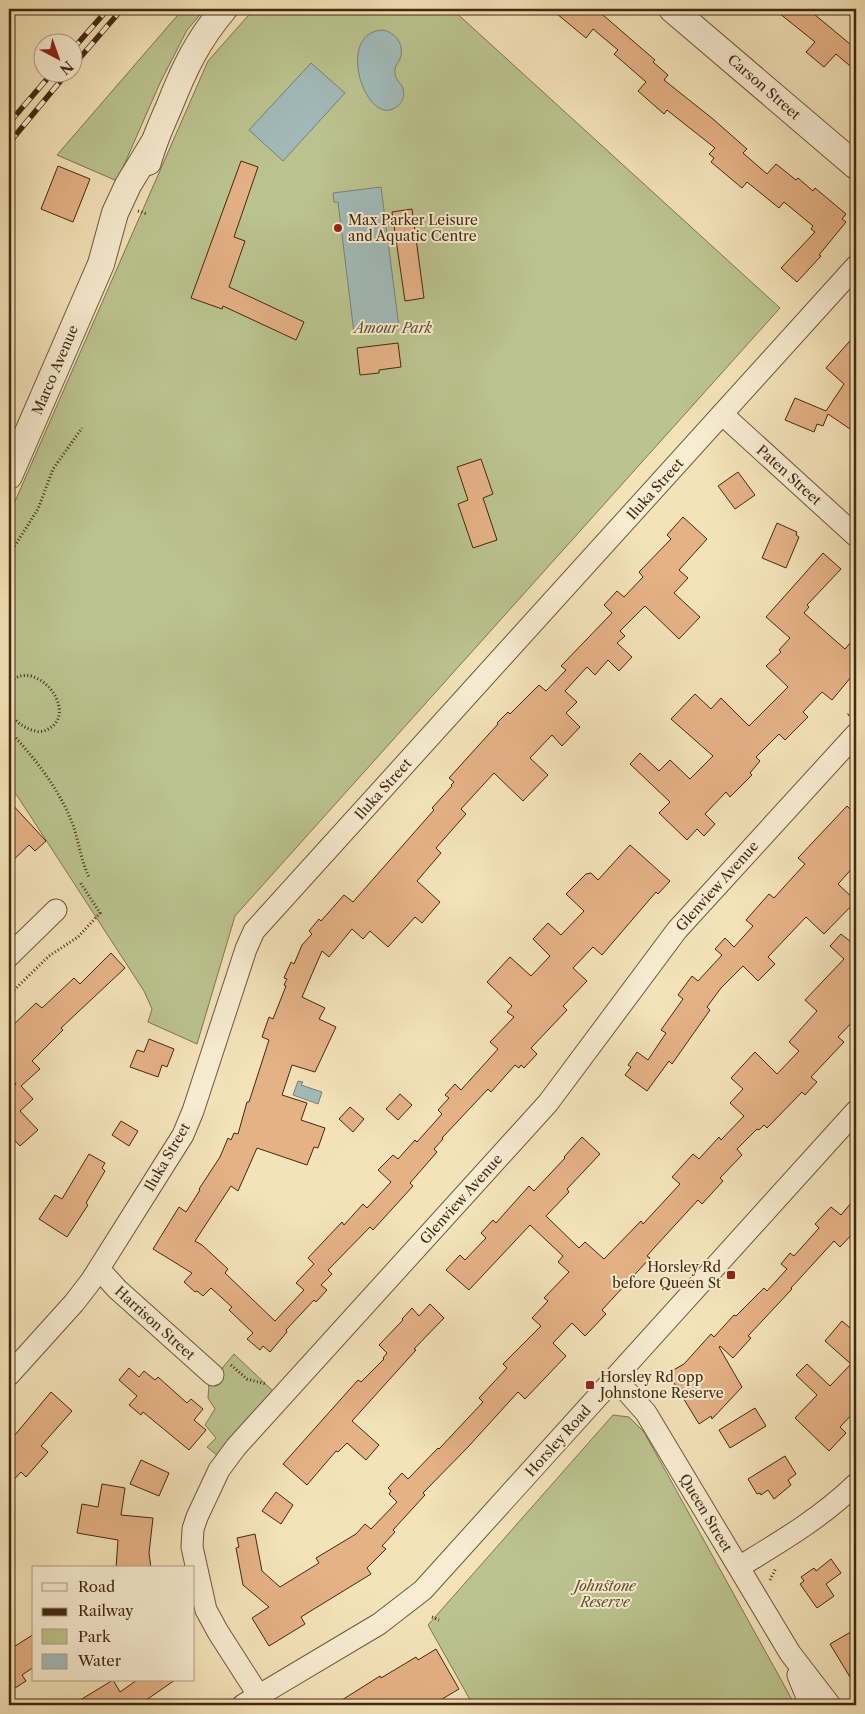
<svg xmlns="http://www.w3.org/2000/svg" width="865" height="1714" font-family="'Libre Caslon Text',serif">
<style>
.green{fill:#bbc48f;stroke:#80764f}
.water{fill:#a1bbba;stroke:#7c8076}
.building{fill:#e5b286;stroke:#44280f}
.lines{fill:none;stroke-linecap:round;stroke-linejoin:round}
.minor-casing{stroke:#70573a;stroke-width:23}
.tertiary-casing{stroke:#70573a;stroke-width:28}
.path{stroke:#44280f;stroke-width:3;stroke-dasharray:1 2.5;stroke-linecap:butt}
.minor{stroke:#f8edd2;stroke-width:21}
.tertiary{stroke:#f8edd2;stroke-width:26}
.rail-casing{stroke:#44280f;stroke-width:5.5}
.rail{stroke:#f8edd2;stroke-width:4;stroke-dasharray:11;stroke-linecap:butt}
.poi-dot{fill:#8f2418;stroke:#f8edd2;stroke-width:2}
.labels{text-anchor:middle;stroke-width:4;stroke-linejoin:round;paint-order:stroke}
.street-label{font-size:14px;fill:#44280f;stroke:#f8edd2}
.poi-label{font-size:14px;fill:#44280f;stroke:#f8edd2;text-anchor:start}
.park-label{font-size:14px;font-style:italic;fill:#624f2f;stroke:#f8edd2}
</style>
<rect width="100%" height="100%" fill="#f4e3b9"/>
<filter id="stains"><feTurbulence type="fractalNoise" baseFrequency=".004" numOctaves="4"/><feColorMatrix values="0 0 0 0 .2 0 0 0 0 .09 0 0 0 0 .02 0 0 0 .5 -.17"/></filter>
<radialGradient id="worn" r=".72"><stop offset=".6" stop-color="#630" stop-opacity="0"/><stop offset="1" stop-color="#630" stop-opacity=".3"/></radialGradient>
<g class="green">
<path d="M183,9H205L187,30L160,83L117,181L57,155Z"/>
<path d="M254,9H452L780,308L235,916L197,1044L148,1022L152,1009L144,991L18,797L9,786V515L208,61Z"/>
<path d="M234,1354L274,1392L218,1456L207,1447L216,1438L205,1425L215,1409L208,1398L209,1384Z"/>
<path d="M613,1415L629,1417L644,1432L795,1705H473L428,1625Z"/>
</g>
<g class="water">
<path d="M383,30C396,33 405,45 400,59C398,63 394,67 395,73C395,78 399,82 402,86C407,96 401,107 390,110C362,116 337,32 383,30Z"/>
<path d="M311,63L345,93L283,161L249,130Z"/>
<path d="M381,187L399,327L354,333L338,202H334L333,193Z"/>
<path d="M298,1081L303,1082L301,1085L322,1092L318,1104L293,1095Z"/>
</g>
<g class="building">
<path d="M551,9H596L655,60L653,62L668,75L664,80L713,119L747,149L743,153L767,174L776,164L796,180L798,178L813,191L815,188L846,214L842,219L846,222L819,255L821,256L797,282L781,268L815,232L811,229L813,226L784,202L779,208L747,182L742,188L711,162L714,158L709,154L715,148L667,110L664,114L638,91L646,82L614,54L618,50L593,29L586,38Z"/>
<path d="M774,9H808L856,49V71L836,54L824,67L806,52L815,42Z"/>
<path d="M241,161L258,167L234,237L245,241L229,287L304,322L296,340L223,306L222,309L191,298Z"/>
<path d="M58,166L90,179L73,222L41,209Z"/>
<path d="M412,209L424,298L405,301L392,212Z"/>
<path d="M856,334V433L828,414L823,426L817,424L814,432L785,420L795,398L826,411L844,384L826,368Z"/>
<path d="M398,343L401,367L379,370V373L360,375L357,348Z"/>
<path d="M481,459L493,494L483,498L497,540L473,548L458,504L468,500L457,467Z"/>
<path d="M738,472L755,495L735,509L718,486Z"/>
<path d="M683,517L707,539L679,570L688,578L674,593L700,617L679,639L645,606L620,631L625,636L617,643L632,657L619,671L608,660L595,675L587,667L565,691L577,702L566,713L580,727L562,746L552,735L530,758L548,775L523,801L494,773L461,809L466,814L436,848L441,853L417,881L440,902L422,923L415,917L388,947L370,931L363,939L352,929L329,957L322,951L302,997L325,1008L319,1019L336,1027L315,1072L292,1065L282,1095L307,1103L301,1120L325,1128L318,1148L314,1147L307,1165L257,1148L238,1191L231,1186L195,1241L202,1245L228,1269L225,1273L275,1321L304,1290L296,1283L314,1264L308,1258L342,1222L344,1225L363,1204L367,1208L391,1182L378,1170L393,1155L398,1159L415,1140L417,1142L442,1114L438,1110L449,1098L445,1095L455,1084L461,1090L498,1049L490,1042L514,1017L507,1012L512,1006L487,982L510,957L531,976L550,956L533,939L548,923L561,935L584,911L566,894L586,874L591,873L598,880L630,845L670,881L658,894L656,892L602,955L593,947L573,968L587,981L563,1006L567,1010L531,1048L537,1054L524,1068L521,1065L519,1068L515,1065L491,1092L488,1089L442,1138L443,1139L434,1149L437,1152L410,1183L413,1186L373,1230L370,1227L328,1270L332,1274L321,1285L327,1290L316,1302L314,1300L286,1330L287,1332L270,1352L263,1346L260,1350L247,1339L253,1333L229,1310L232,1307L211,1288L203,1296L197,1291L195,1292L184,1282L192,1273L153,1249L179,1207L186,1212L200,1190L199,1189L220,1157L228,1138L231,1140L234,1133L238,1134L247,1102H249L269,1040L262,1037L269,1017L273,1019L286,986L284,985L287,979L284,978L291,962L294,964L302,945L312,934L309,931L319,919L321,921L344,895L353,902L434,810L432,808L452,786L451,785L454,782L449,778L498,724L497,723L508,712L510,714L539,685L546,691L566,670L561,666L612,613L604,605L617,591L624,597L643,577L639,572L671,539L667,535Z"/>
<path d="M777,523L797,532L796,535L799,537L786,568L762,558Z"/>
<path d="M823,553L841,569L807,605L809,607L804,613L845,649L856,636V671L832,700L822,692L803,712L808,717L785,740L779,734L756,757L760,761L750,773L752,775L730,797L726,792L705,814L715,824L704,836L697,829L687,840L659,813L670,802L630,764L640,753L659,771L670,760L690,779L713,756L671,719L695,694L711,709L721,698L749,726L788,687L766,666L781,652L779,650L790,638L766,617Z"/>
<path d="M9,801L46,841L35,851L29,845L9,864Z"/>
<path d="M847,806L856,815V864L838,884L856,901L824,934L806,917L768,957L775,964L758,981L743,966L721,988L707,1007L710,1010L672,1064L669,1061L647,1091L625,1075L631,1067L628,1065L637,1052L648,1060L666,1033L661,1030L683,999L678,995L692,976L698,981L722,955L715,949L725,938L734,947L753,926L746,920L769,894L774,898L793,877L805,864L798,858Z"/>
<path d="M841,934L856,946V1018L838,1037L844,1042L811,1077L817,1082L805,1095L802,1092L767,1128L764,1125L759,1130L757,1129L737,1149L742,1155L720,1178L723,1181L702,1204L698,1200L654,1248L647,1256L650,1258L602,1310L606,1314L585,1336L572,1323L553,1343L566,1356L525,1399L518,1392L468,1447L423,1493L425,1495L393,1530L395,1532L382,1546L386,1549L367,1568L371,1574L301,1617L305,1624L269,1646L252,1618L269,1607L243,1585L236,1548L239,1547L237,1538L255,1534L262,1571L280,1587L319,1563L316,1558L356,1534L365,1524L371,1529L397,1502L389,1494L391,1491L388,1488L402,1473L408,1479L438,1448L439,1449L483,1402L479,1398L507,1368L503,1364L541,1326L532,1318L548,1301L544,1298L569,1272L558,1262L563,1256L530,1225L469,1290L446,1270L460,1255L465,1260L486,1238L481,1233L493,1220L496,1223L529,1186L534,1191L565,1158L564,1157L582,1137L600,1154L567,1189L569,1192L546,1216L579,1248L585,1242L604,1259L641,1221L643,1224L680,1184L672,1177L693,1154L699,1159L719,1137L721,1140L744,1116L730,1103L743,1089L731,1078L755,1052L777,1074L799,1051L789,1042L817,1011L805,1000L844,959L830,946Z"/>
<path d="M111,953L125,968L61,1028L63,1030L32,1061L40,1069L21,1086L33,1099L20,1111L38,1130L20,1146L9,1134V1092L16,1084L9,1076V1029L36,1003L42,1008L74,978L80,984Z"/>
<path d="M149,1039L174,1049L167,1067L162,1065L158,1077L130,1067L137,1050L144,1052Z"/>
<path d="M400,1094L412,1105L398,1120L386,1109Z"/>
<path d="M350,1107L364,1119L353,1132L339,1119Z"/>
<path d="M121,1121L138,1131L129,1146L112,1135Z"/>
<path d="M89,1154L105,1163L102,1168L105,1171L86,1203L88,1205L67,1237L39,1219L55,1195L62,1199Z"/>
<path d="M856,1197V1230L840,1247L834,1241L791,1288L792,1289L748,1336L751,1338L733,1358L720,1346L719,1347L742,1387L712,1419L711,1416L699,1424L668,1373L684,1364L711,1334L714,1337L734,1315L736,1316L764,1288L767,1291L787,1269L781,1264L790,1253L794,1256L819,1228L815,1224L831,1207L841,1215Z"/>
<path d="M430,1304L444,1318L414,1349L416,1350L352,1421L379,1445L366,1460L347,1443L338,1452L336,1451L307,1485L283,1464L358,1380L361,1382L384,1359L383,1358L387,1353L379,1345L403,1320L402,1319L412,1308L419,1316Z"/>
<path d="M842,1321L856,1333V1410L840,1427L846,1433L829,1451L795,1418L817,1395L796,1375L807,1364L830,1386L851,1364L825,1341Z"/>
<path d="M129,1368L139,1377L144,1371L155,1380L158,1377L187,1403L191,1399L203,1409L194,1420L206,1430L189,1450L143,1412L141,1415L129,1405L137,1396L119,1380Z"/>
<path d="M51,1392L72,1411L41,1446L48,1452L26,1477L21,1472L9,1485V1442Z"/>
<path d="M755,1408L766,1426L730,1448L719,1430Z"/>
<path d="M785,1456L796,1474L788,1480L791,1485L774,1499L768,1490L761,1495L760,1493L757,1494L748,1479Z"/>
<path d="M141,1460L169,1473L159,1496L130,1484Z"/>
<path d="M102,1484L125,1488L121,1515L153,1518L149,1553L151,1568H116L118,1540L77,1533L82,1504L98,1507Z"/>
<path d="M276,1492L293,1505L281,1524L262,1511Z"/>
<path d="M831,1559L841,1573L826,1584L834,1596L817,1608L800,1584L804,1581L801,1577L814,1568L816,1571Z"/>
<path d="M856,1629V1687L830,1644Z"/>
<path d="M34,1634V1667L22,1675L26,1681L9,1692V1650Z"/>
<path d="M436,1649L459,1689L432,1705H334L380,1676L381,1678L416,1657L418,1660Z"/>
<path d="M113,1680L120,1692L137,1680H175L139,1705H72Z"/>
</g>
<g class="lines">
<defs>
<g id="minor">
<path d="M722,414L856,536"/>
<path d="M9,956L56,910"/>
<path d="M99,1269L117,1289L213,1375"/>
<path d="M9,1375L74,1303L91,1281L183,1135L193,1111L246,949L254,931L856,266"/>
<path d="M615,1378L646,1413L790,1653L830,1705"/>
<path d="M739,1567C780,1542 821,1518 856,1484"/>
<path d="M798,1675L810,1705"/>
<path d="M259,1696L218,1632L206,1610L192,1547L193,1529L197,1517L219,1470L236,1447L548,1103L677,930L856,734"/>
<path d="M243,1705L379,1624L423,1590L856,1111"/>
</g>
<g id="tertiary">
<path d="M672,9L856,166"/>
<path d="M148,162C153,143 161,125 169,107C184,69 197,41 224,9"/>
<path d="M9,476L101,264L115,213L128,185L153,144"/>
</g>
</defs>
<use href="#minor" class="minor-casing"/>
<use href="#tertiary" class="tertiary-casing"/>
<g class="path">
<path d="M138,211L147,214"/>
<path d="M9,555L38,509L53,469L82,428"/>
<path d="M851,555L856,560"/>
<path d="M9,684C31,656 76,704 53,726C48,730 41,733 35,731C23,728 14,721 9,710"/>
<path d="M848,715L856,709"/>
<path d="M9,730C35,759 59,788 73,825C79,842 81,861 89,877"/>
<path d="M9,995L49,956L78,937L100,913L80,882"/>
<path d="M231,1365L247,1379L266,1384"/>
<path d="M770,1580L776,1568"/>
<path d="M432,1617L439,1620"/>
</g>
<use href="#minor" class="minor"/>
<use href="#tertiary" class="tertiary"/>
<defs>
<g id="rail">
<path d="M72,50L108,9"/>
<path d="M72,67L122,9"/>
<path d="M9,123L53,72"/>
<path d="M9,143L68,72"/>
</g>
</defs>
<use href="#rail" class="rail-casing"/>
<use href="#rail" class="rail"/>
</g>
<g class="poi-dot">
<circle cx="338" cy="228" r="5"/>
<rect x="726" y="1270" width="10" height="10" rx="2.5"/>
<rect x="585" y="1380" width="10" height="10" rx="2.5"/>
</g>
<g class="labels">
<g class="street-label">
<text transform="translate(764 87) rotate(41)" y="5">Carson Street</text>
<text transform="translate(55 370) rotate(-67)" y="5">Marco Avenue</text>
<text transform="translate(789 475) rotate(42)" y="5">Paten Street</text>
<text transform="translate(655 489) rotate(-48)" y="5">Iluka Street</text>
<text transform="translate(383 789) rotate(-48)" y="5">Iluka Street</text>
<text transform="translate(717 886) rotate(-48)" y="5">Glenview Avenue</text>
<text transform="translate(167 1157) rotate(-60)" y="5">Iluka Street</text>
<text transform="translate(461 1199) rotate(-48)" y="5">Glenview Avenue</text>
<text transform="translate(155 1323) rotate(42)" y="5">Harrison Street</text>
<text transform="translate(558 1441) rotate(-48)" y="5">Horsley Road</text>
<text transform="translate(706 1513) rotate(59)" y="5">Queen Street</text>
</g>
<g class="poi-label">
<text x="348" y="225">Max Parker Leisure<tspan x="348" dy="16">and Aquatic Centre</tspan></text>
<text x="721" y="1272" text-anchor="end">Horsley Rd<tspan x="721" dy="16">before Queen St</tspan></text>
<text x="600" y="1382">Horsley Rd opp<tspan x="600" dy="16">Johnstone Reserve</tspan></text>
</g>
<g class="park-label">
<text x="393" y="333">Amour Park</text>
<text x="605" y="1591">Johnstone<tspan x="605" dy="16">Reserve</tspan></text>
</g>
</g>
<rect width="865" height="1714" fill="none" stroke="#f4e3b9" stroke-width="30"/>
<rect x="10" y="10" width="845" height="1694" fill="none" stroke="#44280f" stroke-width="2.5"/>
<rect x="15" y="15" width="835" height="1684" fill="none" stroke="#44280f"/>
<rect x="32" y="1566" width="162" height="115" fill="#f8edd2" stroke="#b09e84"/>
<rect x="42" y="1583" width="25" height="8" fill="#f8edd2" stroke="#b09e84"/>
<text x="78" y="1592" font-size="15" fill="#44280f">Road</text>
<rect x="42" y="1608" width="25" height="8" fill="#44280f" stroke="#b09e84"/>
<text x="78" y="1616" font-size="15" fill="#44280f">Railway</text>
<rect x="42" y="1629" width="25" height="15" fill="#bbc48f" stroke="#b09e84"/>
<text x="78" y="1642" font-size="15" fill="#44280f">Park</text>
<rect x="42" y="1654" width="25" height="15" fill="#a1bbba" stroke="#b09e84"/>
<text x="78" y="1666" font-size="15" fill="#44280f">Water</text>
<g transform="translate(58 58) rotate(139)"><circle r="24" fill="#f8edd2" stroke="#b09e84"/>
<path d="M0-4L9 19L0 12L-9 19Z" fill="#8f2418"/>
<text y="-8" font-size="14" font-weight="bold" text-anchor="middle" fill="#44280f">N</text>
</g>
<rect width="100%" height="100%" filter="url(#stains)"/>
<rect width="100%" height="100%" fill="url(#worn)"/>
</svg>
